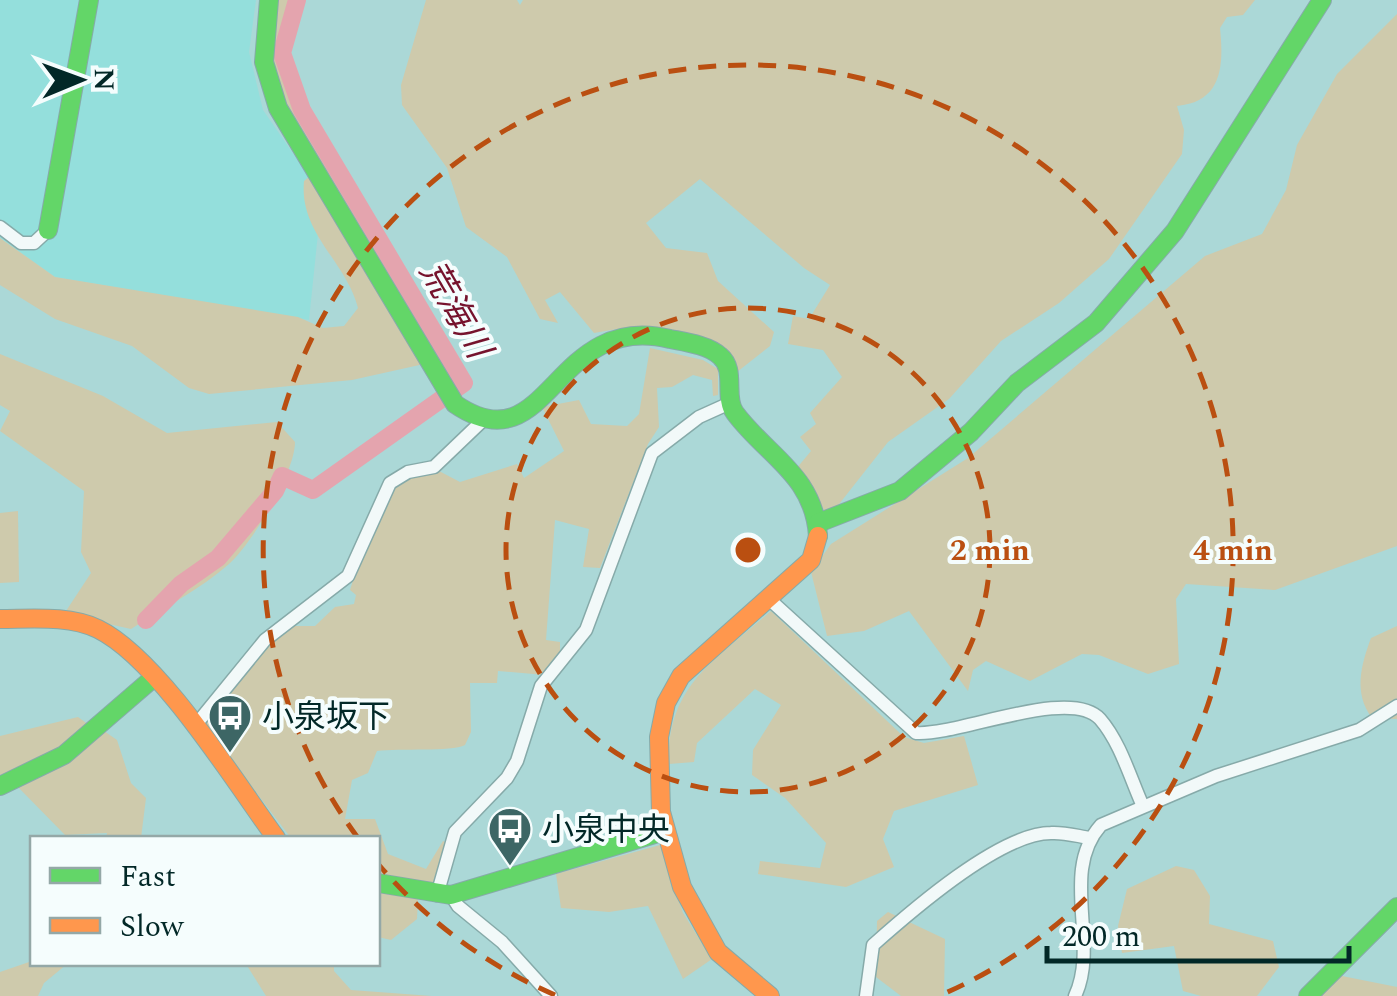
<svg xmlns="http://www.w3.org/2000/svg" width="1397" height="996" font-family="Spectral,'Noto Sans JP',serif">
<style>
.built{fill:#94dfdc}
.green{fill:#cecaac}
.lines{fill:none;stroke-linecap:round;stroke-linejoin:round}
.river{stroke:#e4a4ae;stroke-width:18}
.street-casing{stroke:#86aaa9;stroke-width:15}
.fast-casing{stroke:#86aaa9;stroke-width:20}
.slow-casing{stroke:#86aaa9;stroke-width:20}
.street{stroke:#f2f9f9;stroke-width:12}
.fast{stroke:#63d668;stroke-width:18}
.slow{stroke:#ff974d;stroke-width:18}
.ring{fill:none;stroke:#ba4f11;stroke-width:5;stroke-dasharray:18 12}
.labels{text-anchor:middle;stroke-width:8;stroke-linejoin:round;paint-order:stroke}
.poi-label{font-size:32px;fill:#022827;stroke:#f5fdfd;text-anchor:start}
.water-label{font-size:35px;font-style:italic;fill:#76132d;stroke:#f5fdfd}
.centre{fill:#ba4f11;stroke:#f5fdfd;stroke-width:5}
.ring-label{font-size:30px;text-anchor:middle;font-weight:bold;fill:#ba4f11;stroke:#f5fdfd;stroke-width:8;stroke-linejoin:round;paint-order:stroke}
</style>
<rect width="100%" height="100%" fill="#abd8d7"/>
<path class="built" d="M0,0H256L249,52L263,110L322,195L309,320L55,277L0,238Z"/>
<g class="green">
<path d="M275,0H293L280,54L298,111L425,313L460,382L455,386L287,111C271,72 270,42 275,0Z"/>
<path d="M426,0H517L520,5L523,0H1255L1243,15L1227,17L1220,28C1224,66 1222,102 1177,106L1184,130L1182,154L1109,259L1059,303L1001,341L949,399L888,442L836,508L825,511L796,469L811,451L800,437L816,424L810,413L842,377L823,350L788,344L793,316L809,319L830,285L804,268L700,179L646,223L666,248L707,253L718,281L774,332L770,346L737,372L731,357L623,328L594,333L560,292L545,300L558,323L540,319L507,257L466,227L447,168L402,105L401,85Z"/>
<path d="M1397,14V546L1275,590L1186,584L1176,599L1179,664L1148,674L1099,655L1082,654L1030,681L986,661L973,670L968,691L909,611L864,631L827,636L811,572L831,544L968,458L1205,256L1262,234L1286,190L1297,145L1337,74Z"/>
<path d="M312,174L424,364L352,380L209,394L189,388L132,346L55,319L0,285V238L55,277L298,317L323,328L344,326L358,308C346,261 299,233 304,181Z"/>
<path d="M650,348L703,360L718,369V395L713,396L712,380L693,375L672,387L657,388L659,427L648,444L600,568L583,567L589,529L555,520L546,640L560,642V658L545,675L498,671L497,683H470L471,732L465,745C451,752 399,748 377,751L368,773L352,780L345,819H375L388,854L426,869L443,841L447,843L437,880L427,886L378,873V838H291L205,726L242,673L286,626H315L335,607L354,604L356,595L350,590L360,558L399,481L439,471L460,482L517,464L524,478L564,451L542,407L579,400L591,424L627,426L639,414Z"/>
<path d="M0,354L103,396L167,433L277,422L295,442C295,473 252,543 229,564C201,589 163,608 131,629L64,614L91,573L81,552L84,491L0,431L10,411L0,405Z"/>
<path d="M18,511L19,582L0,583V513Z"/>
<path d="M771,611L904,737L924,743L964,736L978,785L894,811L883,839L894,867L846,887L758,874L760,861L820,868L826,843L785,798L752,775L753,750L781,705L755,689L697,743L694,762L669,764C666,685 717,659 771,611Z"/>
<path d="M1397,626V719L1372,718C1353,693 1361,665 1371,638Z"/>
<path d="M78,717L89,725C61,749 36,764 0,775V736Z"/>
<path d="M104,731L117,740L131,783L146,798L141,838H106L107,833L65,835L18,787L65,765Z"/>
<path d="M660,845L683,913L712,959L683,979L648,906L609,912L561,908L556,874Z"/>
<path d="M1176,866L1194,870L1210,896L1209,924L1273,941L1279,967L1257,996H1201L1183,991L1174,946L1122,953L1118,926L1127,889Z"/>
<path d="M378,890L418,899L417,919L391,940L378,937Z"/>
<path d="M888,912L945,939L944,996H901L876,977L877,921Z"/>
<path d="M32,961L67,964L44,983L38,996H0V972Z"/>
<path d="M246,964H334V971L351,990L432,996H266Z"/>
<path d="M1342,976L1397,987V996H1319Z"/>
</g>
<g class="lines">
<path class="river" d="M146,620L181,584L218,558L275,491L282,476L313,490L464,383L302,110L282,53L297,0"/>
<defs>
<g id="street">
<path d="M0,227L21,243H34L48,230"/>
<path d="M769,599L916,733C958,736 1070,686 1100,719C1120,742 1130,777 1142,804"/>
<path d="M194,727L265,640L348,576L390,483L408,472L434,467L480,423"/>
<path d="M437,895L455,832L507,778L517,761L541,686L586,630L652,453L699,417L730,403"/>
<path d="M451,895L458,906L502,942L551,996"/>
<path d="M866,996L873,945C910,912 1000,833 1051,833C1063,832 1077,836 1090,838"/>
<path d="M1075,996C1100,943 1059,872 1101,825L1216,776L1359,730L1397,706"/>
</g>
<g id="fast">
<path d="M269,0L264,62L278,108L455,404C550,469 552,310 670,339C685,342 708,345 720,356C737,370 723,397 735,413C767,456 814,475 818,536"/>
<path d="M48,230L89,0"/>
<path d="M818,523L900,491L971,432L1017,383L1096,323L1175,231L1322,0"/>
<path d="M0,786L64,755L152,679"/>
<path d="M378,883L451,895L665,831"/>
<path d="M1308,996L1397,907"/>
</g>
<g id="slow">
<path d="M0,619C31,619 69,615 98,629C159,659 235,782 276,838"/>
<path d="M770,996L718,952L682,887L661,812L659,737L666,703L681,676L811,560L818,536"/>
</g>
</defs>
<use href="#street" class="street-casing"/>
<use href="#fast" class="fast-casing"/>
<use href="#slow" class="slow-casing"/>
<use href="#street" class="street"/>
<use href="#fast" class="fast"/>
<use href="#slow" class="slow"/>
</g>
<g class="ring">
<circle cx="748" cy="550" r="242"/>
<path d="M555 995A485 485 0 0 1 379 865M358 838A485 485 0 1 1 941 995"/>
</g>
<defs>
<symbol id="bus-pin" viewBox="-11 -11 22 30"><path d="M0 17L-7.5 6A9.5 9.5 0 1 1 7.5 6Z" fill="#3d6665" stroke="#f5fdfd"/><path d="M-5-6H5V4H4V6H2V4H-2V6H-4V4H-5ZM-3.5-4V0h7V-4ZM-3.5 1.2v1.5H-2V1.2ZM2 1.2v1.5H3.5V1.2Z" fill="#fff"/></symbol>
</defs>
<g fill-rule="evenodd">
<use href="#bus-pin" x="205" y="691" width="50" height="68"/>
<use href="#bus-pin" x="485" y="804" width="50" height="68"/>
</g>
<g class="labels">
<g class="poi-label">
<text x="262" y="727">小泉坂下</text>
<text x="542" y="840">小泉中央</text>
</g>
<g class="water-label">
<text transform="translate(456 309) rotate(60)" y="12">荒海川</text>
</g>
</g>
<circle cx="748" cy="550" r="15" class="centre"/>
<g class="ring-label">
<text x="990" y="560">2 min</text>
<text x="1233" y="560">4 min</text>
</g>
<rect x="30" y="836" width="350" height="130" fill="#f5fdfd" stroke="#94a8a7" stroke-width="2.5"/>
<rect x="50" y="868" width="50" height="15" fill="#63d668" stroke="#94a8a7" stroke-width="2.5"/>
<text x="120" y="886" font-size="30" fill="#022827">Fast</text>
<rect x="50" y="918" width="50" height="15" fill="#ff974d" stroke="#94a8a7" stroke-width="2.5"/>
<text x="120" y="936" font-size="30" fill="#022827">Slow</text>
<g transform="translate(80 80) rotate(89)" stroke="#f5fdfd" stroke-width="8" paint-order="stroke">
<path d="M0-8L18 38L0 25L-18 38Z" fill="#022827"/>
<text y="-15" font-size="28" font-weight="bold" text-anchor="middle" fill="#022827">N</text>
</g>
<path d="M1047 946v15h302v-15" fill="none" stroke="#022827" stroke-width="5"/>
<text x="1062" y="946" font-size="30" fill="#022827" stroke="#f5fdfd" stroke-width="8" paint-order="stroke">200 m</text>
</svg>
